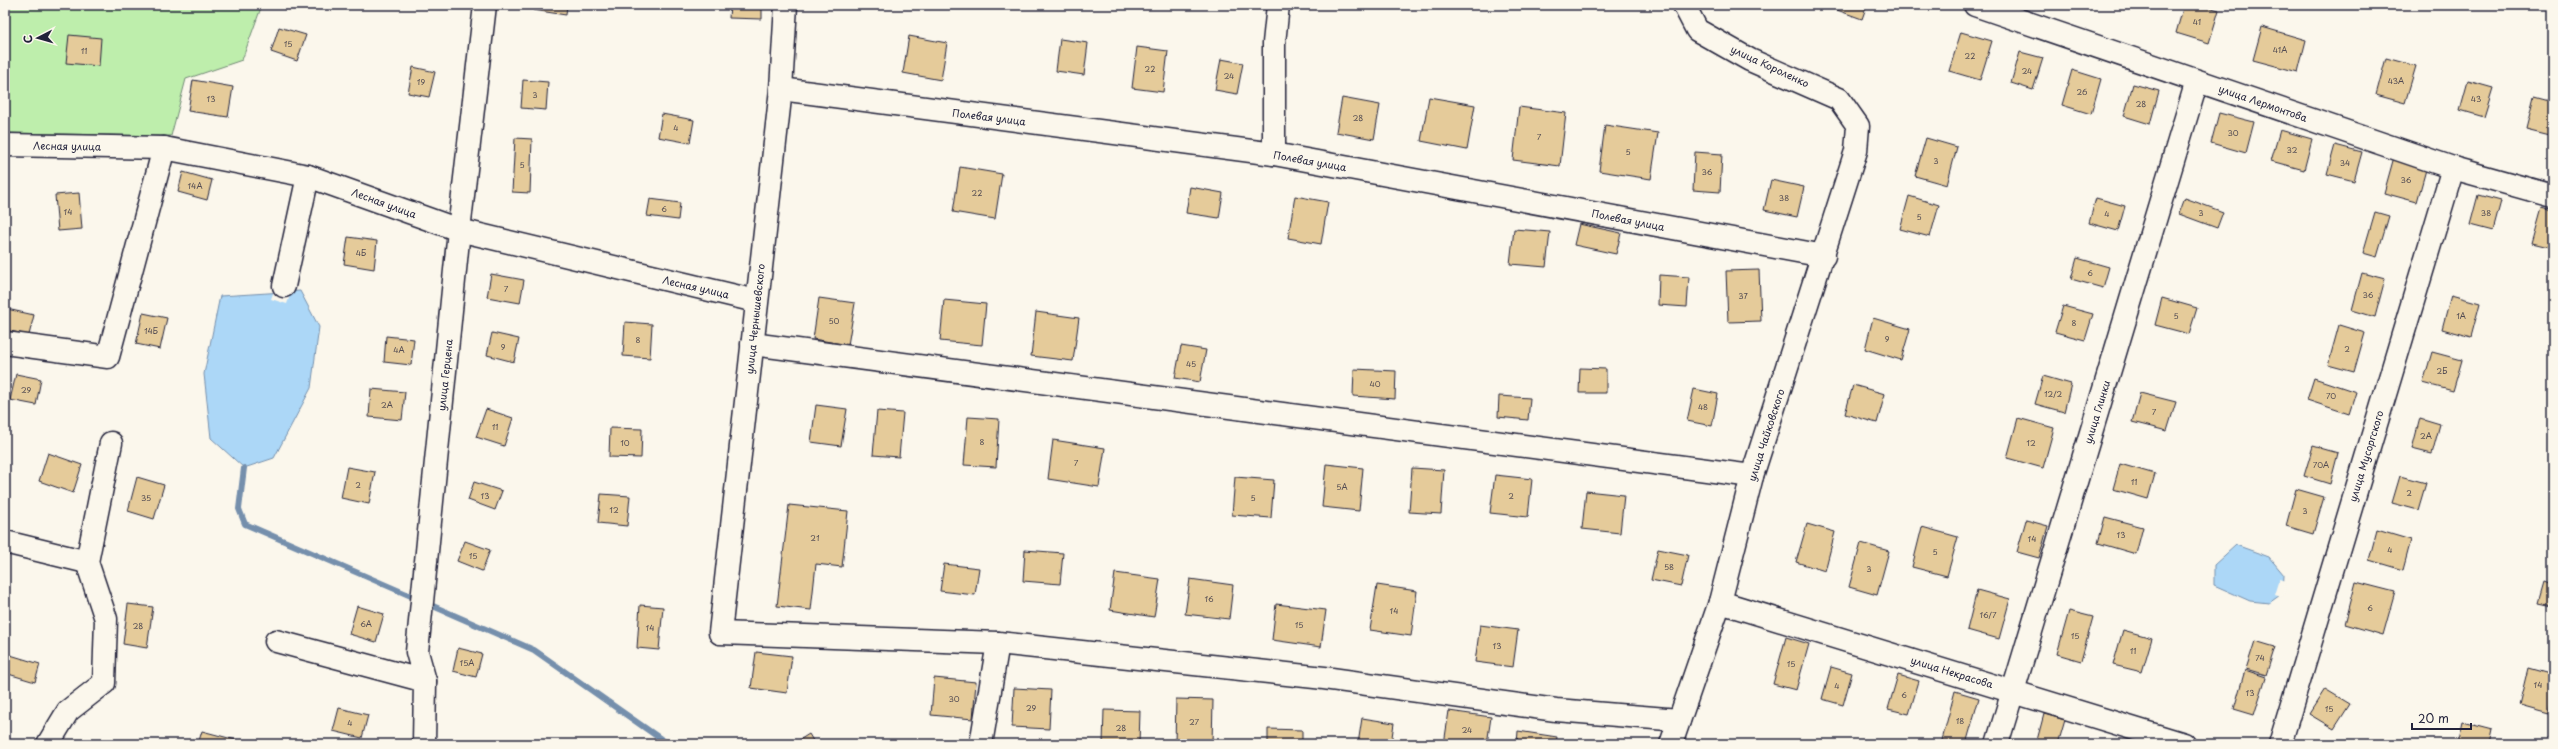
<svg xmlns="http://www.w3.org/2000/svg" width="2558" height="749" font-family="'Playpen Sans',sans-serif">
<style>
.green{fill:#beeeac;stroke:#708874}
.water{fill:#acd7f7;stroke:#758fac}
.pier{fill:#fbf7ec}
.lines{fill:none;stroke-linecap:round;stroke-linejoin:round}
.stream{stroke:#758fac;stroke-width:6}
.building{fill:#e5cb9a;stroke:#22223b}
.minor-casing{stroke:#22223b;stroke-width:25}
.minor{stroke:#fbf7ec;stroke-width:22}
.labels{text-anchor:middle;stroke-width:3.5;stroke-linejoin:round;paint-order:stroke}
.number-label{font-size:8px;fill:#534c53}
.street-label{font-size:10px;fill:#22223b;stroke:#fbf7ec}
</style>
<rect width="100%" height="100%" fill="#fbf7ec"/>
<filter id="ink" filterUnits="userSpaceOnUse"><feTurbulence type="fractalNoise" baseFrequency=".025" numOctaves="2"/><feDisplacementMap in="SourceGraphic" scale="8" xChannelSelector="R" yChannelSelector="G"/><feConvolveMatrix kernelMatrix="1 2 1 2 8 2 1 2 1" color-interpolation-filters="sRGB"/></filter>
<g filter="url(#ink)">
<path class="green" d="M5,5H262L242,60L186,79L171,136L5,133Z"/>
<g class="water">
<path d="M300,291L319,327L311,388L274,458L244,468L211,438L204,374L220,296Z"/>
<path d="M2236,545L2269,557L2284,575L2283,593L2269,603L2250,601L2214,585V565Z"/>
</g>
<g class="pier">
<path d="M292,289L287,304L271,299L274,291Z"/>
<path d="M2280,579L2286,581L2285,594L2281,597L2275,595Z"/>
</g>
<g class="lines">
<g class="stream">
<path d="M244,468L239,509L245,524L418,599"/>
<path d="M426,603L534,650L668,744"/>
</g>
</g>
<g class="building">
<path d="M534,5H567L566,15L533,10Z"/>
<path d="M730,5H762V19L729,18Z"/>
<path d="M1823,5H1867L1862,19Z"/>
<path d="M2184,5H2201L2219,10L2209,43L2176,33Z"/>
<path d="M279,27L306,35L297,61L271,52Z"/>
<path d="M2262,27L2306,40L2298,72L2253,60Z"/>
<path d="M1961,32L1992,41L1980,80L1949,71Z"/>
<path d="M69,35L101,38L99,66L66,63Z"/>
<path d="M909,36L947,43L941,80L903,73Z"/>
<path d="M1060,39L1088,43L1084,75L1056,71Z"/>
<path d="M1137,47L1168,51L1163,92L1132,88Z"/>
<path d="M2020,52L2043,58L2033,90L2011,83Z"/>
<path d="M2386,58L2416,66L2405,103L2376,95Z"/>
<path d="M1221,59L1243,63L1237,94L1215,90Z"/>
<path d="M413,67L435,72L429,97L408,93Z"/>
<path d="M2072,70L2101,79L2091,114L2062,105Z"/>
<path d="M193,80L233,87L228,117L188,111Z"/>
<path d="M523,80L548,82L546,110L521,108Z"/>
<path d="M2468,81L2493,88L2484,117L2460,110Z"/>
<path d="M2133,84L2159,91L2150,124L2124,116Z"/>
<path d="M1429,97L1475,105L1467,150L1421,141Z"/>
<path d="M2534,97L2553,102V123L2550,135L2526,129Z"/>
<path d="M1342,98L1380,105L1374,139L1336,132Z"/>
<path d="M1519,107L1566,113L1560,166L1513,160Z"/>
<path d="M2219,113L2254,122L2246,153L2211,143Z"/>
<path d="M662,114L694,120L690,143L658,137Z"/>
<path d="M1605,125L1658,133L1651,179L1599,171Z"/>
<path d="M2280,130L2312,139L2304,170L2271,161Z"/>
<path d="M515,138L532,139L530,193L512,192Z"/>
<path d="M1926,138L1957,147L1947,185L1915,176Z"/>
<path d="M2335,145L2362,152L2354,181L2327,174Z"/>
<path d="M1695,152L1722,154L1720,192L1693,190Z"/>
<path d="M2394,157L2427,166L2417,202L2384,193Z"/>
<path d="M960,167L1002,174L995,219L953,212Z"/>
<path d="M183,172L212,180L207,200L178,192Z"/>
<path d="M1771,180L1804,187L1797,217L1764,210Z"/>
<path d="M1190,187L1223,193L1219,218L1186,213Z"/>
<path d="M79,193L82,229L58,231L55,195Z"/>
<path d="M2478,195L2501,201L2493,231L2470,225Z"/>
<path d="M1295,196L1328,202L1321,244L1288,238Z"/>
<path d="M1909,196L1939,205L1930,237L1900,229Z"/>
<path d="M2096,198L2125,206L2118,231L2089,223Z"/>
<path d="M2185,198L2223,212L2217,228L2179,214Z"/>
<path d="M650,199L680,203L678,220L647,216Z"/>
<path d="M2542,207L2553,210V248L2532,243Z"/>
<path d="M2375,212L2389,216L2377,257L2363,253Z"/>
<path d="M1579,224L1621,233L1616,254L1574,245Z"/>
<path d="M1514,229L1550,232L1546,267L1510,264Z"/>
<path d="M348,237L377,241L374,269L344,264Z"/>
<path d="M2077,258L2109,267L2103,288L2071,279Z"/>
<path d="M1759,270L1761,321L1728,322L1726,271Z"/>
<path d="M2362,273L2385,279L2375,317L2352,310Z"/>
<path d="M491,274L524,280L520,303L487,297Z"/>
<path d="M1659,275L1689,277L1687,307L1658,305Z"/>
<path d="M2451,295L2480,303L2471,337L2442,329Z"/>
<path d="M819,298L855,303L848,345L813,339Z"/>
<path d="M2162,298L2197,308L2189,334L2155,325Z"/>
<path d="M944,300L986,304L982,345L940,341Z"/>
<path d="M2063,306L2093,314L2085,340L2055,332Z"/>
<path d="M7,309L34,315L29,335L5,330Z"/>
<path d="M1036,312L1079,318L1073,361L1031,356Z"/>
<path d="M143,313L167,318L160,349L136,344Z"/>
<path d="M1873,318L1910,329L1901,360L1865,349Z"/>
<path d="M625,322L652,324L650,358L623,356Z"/>
<path d="M2339,325L2365,333L2354,372L2328,365Z"/>
<path d="M492,333L519,339L514,362L487,355Z"/>
<path d="M386,336L414,339L411,365L384,362Z"/>
<path d="M1181,346L1206,350L1200,382L1175,378Z"/>
<path d="M2432,352L2462,360L2453,391L2423,383Z"/>
<path d="M1580,368L1606,369V393H1579Z"/>
<path d="M1354,369L1396,371L1395,399L1353,396Z"/>
<path d="M16,374L41,379L36,405L10,400Z"/>
<path d="M2043,376L2071,384L2064,412L2035,404Z"/>
<path d="M2314,378L2356,392L2349,414L2307,400Z"/>
<path d="M1853,385L1885,394L1877,423L1845,414Z"/>
<path d="M371,389L405,392L402,420L369,417Z"/>
<path d="M1694,389L1718,394L1712,426L1687,421Z"/>
<path d="M2140,393L2176,402L2167,431L2132,422Z"/>
<path d="M1499,396L1530,398L1528,420L1498,417Z"/>
<path d="M816,405L847,409L841,446L811,442Z"/>
<path d="M486,409L513,418L504,446L476,437Z"/>
<path d="M877,411L903,413L899,457L873,455Z"/>
<path d="M968,417L999,419L996,467L964,465Z"/>
<path d="M2018,418L2054,428L2043,468L2007,458Z"/>
<path d="M2420,418L2440,424L2432,454L2412,449Z"/>
<path d="M610,428L642,429L641,458L609,457Z"/>
<path d="M1053,440L1105,448L1099,487L1048,479Z"/>
<path d="M2313,446L2338,453L2330,484L2304,476Z"/>
<path d="M48,453L82,465L73,493L39,481Z"/>
<path d="M1326,464L1363,468L1359,511L1322,507Z"/>
<path d="M2120,464L2155,474L2148,499L2113,489Z"/>
<path d="M347,467L375,472L369,504L341,498Z"/>
<path d="M1412,468L1444,470L1441,514L1409,512Z"/>
<path d="M1495,475L1532,479L1528,517L1490,513Z"/>
<path d="M2400,476L2426,483L2418,510L2392,503Z"/>
<path d="M137,477L164,485L154,519L128,511Z"/>
<path d="M1235,477L1274,480L1271,518L1232,515Z"/>
<path d="M474,482L502,491L495,510L468,500Z"/>
<path d="M2296,489L2324,497L2313,534L2286,526Z"/>
<path d="M1586,491L1624,495L1620,533L1582,529Z"/>
<path d="M601,494L630,496L627,526L598,523Z"/>
<path d="M789,505L848,511L842,567L816,564L811,610L777,606Z"/>
<path d="M2105,517L2143,527L2136,554L2098,543Z"/>
<path d="M2026,520L2048,526L2039,558L2017,552Z"/>
<path d="M1807,524L1835,532L1825,571L1796,562Z"/>
<path d="M1922,527L1958,537L1947,576L1912,567Z"/>
<path d="M2377,530L2411,540L2403,570L2369,560Z"/>
<path d="M465,541L490,550L482,571L457,561Z"/>
<path d="M1861,543L1889,551L1877,595L1849,587Z"/>
<path d="M1658,549L1688,555L1681,586L1651,580Z"/>
<path d="M1025,550L1063,553L1060,584L1023,581Z"/>
<path d="M944,564L979,568L975,595L940,591Z"/>
<path d="M1115,573L1160,579L1154,617L1110,610Z"/>
<path d="M1190,579L1233,585L1229,619L1185,614Z"/>
<path d="M2356,582L2395,592L2383,635L2345,624Z"/>
<path d="M2545,582L2553,585V606L2539,603Z"/>
<path d="M1377,585L1417,591L1411,636L1370,630Z"/>
<path d="M1977,590L2010,599L1999,639L1967,630Z"/>
<path d="M128,604L153,607L147,648L123,644Z"/>
<path d="M1276,604L1326,610L1321,647L1272,640Z"/>
<path d="M640,605L663,607L659,650L637,648Z"/>
<path d="M357,606L384,614L376,642L349,634Z"/>
<path d="M2069,611L2093,617L2081,661L2057,654Z"/>
<path d="M1480,625L1518,630L1513,667L1475,662Z"/>
<path d="M2123,630L2152,638L2142,672L2113,665Z"/>
<path d="M1786,637L1809,644L1796,690L1773,684Z"/>
<path d="M2255,641L2275,647L2266,675L2246,669Z"/>
<path d="M458,648L482,654L476,677L453,671Z"/>
<path d="M756,652L792,656L787,693L751,688Z"/>
<path d="M7,654L40,664L35,682L5,673Z"/>
<path d="M1831,667L1852,673L1843,705L1822,699Z"/>
<path d="M2528,668L2553,675V695L2548,713L2519,705Z"/>
<path d="M2245,670L2266,677L2254,715L2234,709Z"/>
<path d="M1898,675L1919,681L1909,714L1888,709Z"/>
<path d="M934,678L976,682L973,719L931,715Z"/>
<path d="M1014,688L1051,690L1049,729L1012,727Z"/>
<path d="M2325,689L2350,704L2334,729L2309,714Z"/>
<path d="M1955,691L1979,698L1966,744H1941Z"/>
<path d="M1176,699L1213,700L1212,744H1175Z"/>
<path d="M339,708L368,715L362,738L333,731Z"/>
<path d="M1104,710L1140,711L1139,744H1103Z"/>
<path d="M1449,711L1491,717L1487,744H1444Z"/>
<path d="M2044,714L2065,720L2058,744H2036Z"/>
<path d="M1362,718L1394,723L1391,744H1358Z"/>
<path d="M2462,722L2493,730L2490,744H2457Z"/>
<path d="M1268,729L1302,730V744H1268Z"/>
<path d="M202,731L240,741L239,744H198Z"/>
<path d="M1518,731L1557,737L1556,744H1517Z"/>
<path d="M809,734L815,744H793Z"/>
<path d="M453,739L466,744H451Z"/>
</g>
<g class="lines">
<defs>
<g id="minor">
<path d="M786,5L781,89L720,633L998,643L1324,678L1556,710L1679,720"/>
<path d="M1975,5L2453,168L2553,196"/>
<path d="M781,89L1274,154L1824,256"/>
<path d="M5,145L164,148L308,176L459,230L756,301"/>
<path d="M1274,154V43L1278,5"/>
<path d="M284,286L308,176"/>
<path d="M5,343L108,357L164,148"/>
<path d="M752,344L1752,476"/>
<path d="M5,542L87,562"/>
<path d="M87,562L111,443"/>
<path d="M1720,602L2184,744"/>
<path d="M276,641L425,681"/>
<path d="M48,744L68,711L104,683L106,619L87,562"/>
<path d="M424,744L425,681L417,652L459,230L485,5"/>
<path d="M981,744L998,643"/>
<path d="M1671,744L1720,602L1752,476L1856,151L1858,126L1839,99L1750,60L1697,30L1684,5"/>
<path d="M1997,744L2197,81"/>
<path d="M2280,744L2453,168"/>
</g>
</defs>
<use href="#minor" class="minor-casing"/>
<use href="#minor" class="minor"/>
</g>
</g>
<g class="labels">
<g class="number-label">
<text x="2197" y="25">41</text>
<text x="288" y="47">15</text>
<text x="2280" y="53">41А</text>
<text x="84" y="54">11</text>
<text x="1970" y="59">22</text>
<text x="1150" y="72">22</text>
<text x="2027" y="74">24</text>
<text x="1229" y="79">24</text>
<text x="2396" y="84">43А</text>
<text x="421" y="85">19</text>
<text x="2082" y="95">26</text>
<text x="535" y="98">3</text>
<text x="211" y="102">13</text>
<text x="2476" y="102">43</text>
<text x="2141" y="107">28</text>
<text x="1358" y="121">28</text>
<text x="676" y="131">4</text>
<text x="2233" y="136">30</text>
<text x="1539" y="140">7</text>
<text x="2292" y="153">32</text>
<text x="1628" y="155">5</text>
<text x="1936" y="164">3</text>
<text x="2345" y="166">34</text>
<text x="522" y="168">5</text>
<text x="1707" y="175">36</text>
<text x="2406" y="183">36</text>
<text x="195" y="189">14А</text>
<text x="977" y="196">22</text>
<text x="1784" y="201">38</text>
<text x="664" y="212">6</text>
<text x="68" y="215">14</text>
<text x="2201" y="216">3</text>
<text x="2486" y="216">38</text>
<text x="2107" y="217">4</text>
<text x="1919" y="220">5</text>
<text x="361" y="256">4Б</text>
<text x="2090" y="276">6</text>
<text x="506" y="292">7</text>
<text x="2368" y="298">36</text>
<text x="1743" y="299">37</text>
<text x="2176" y="319">5</text>
<text x="2461" y="319">1А</text>
<text x="834" y="324">50</text>
<text x="2074" y="326">8</text>
<text x="151" y="334">14Б</text>
<text x="1887" y="342">9</text>
<text x="638" y="343">8</text>
<text x="503" y="350">9</text>
<text x="2347" y="352">2</text>
<text x="399" y="353">4А</text>
<text x="1191" y="367">45</text>
<text x="2442" y="374">2Б</text>
<text x="1375" y="387">40</text>
<text x="26" y="393">29</text>
<text x="2053" y="397">12/2</text>
<text x="2331" y="399">70</text>
<text x="387" y="408">2А</text>
<text x="1703" y="410">48</text>
<text x="2154" y="415">7</text>
<text x="495" y="430">11</text>
<text x="2426" y="439">2А</text>
<text x="982" y="445">8</text>
<text x="625" y="446">10</text>
<text x="2031" y="446">12</text>
<text x="1076" y="466">7</text>
<text x="2321" y="468">70А</text>
<text x="2134" y="485">11</text>
<text x="358" y="488">2</text>
<text x="1342" y="490">5А</text>
<text x="2409" y="496">2</text>
<text x="485" y="499">13</text>
<text x="1511" y="499">2</text>
<text x="146" y="501">35</text>
<text x="1253" y="501">5</text>
<text x="614" y="513">12</text>
<text x="2305" y="514">3</text>
<text x="2121" y="538">13</text>
<text x="815" y="541">21</text>
<text x="2032" y="542">14</text>
<text x="2390" y="553">4</text>
<text x="1935" y="555">5</text>
<text x="473" y="559">15</text>
<text x="1669" y="570">58</text>
<text x="1869" y="572">3</text>
<text x="1209" y="602">16</text>
<text x="2370" y="611">6</text>
<text x="1394" y="614">14</text>
<text x="1988" y="618">16/7</text>
<text x="366" y="627">6А</text>
<text x="1299" y="628">15</text>
<text x="138" y="629">28</text>
<text x="650" y="631">14</text>
<text x="2075" y="639">15</text>
<text x="1497" y="649">13</text>
<text x="2133" y="654">11</text>
<text x="2260" y="661">74</text>
<text x="467" y="666">15А</text>
<text x="1791" y="667">15</text>
<text x="2538" y="688">14</text>
<text x="1837" y="689">4</text>
<text x="2250" y="696">13</text>
<text x="1904" y="698">6</text>
<text x="954" y="702">30</text>
<text x="1031" y="711">29</text>
<text x="2329" y="712">15</text>
<text x="1960" y="724">18</text>
<text x="1194" y="725">27</text>
<text x="350" y="726">4</text>
<text x="1121" y="731">28</text>
<text x="1467" y="733">24</text>
</g>
<g class="street-label">
<text transform="translate(1770 66) rotate(25)" y="4">улица Короленко</text>
<text transform="translate(2263 103) rotate(19)" y="4">улица Лермонтова</text>
<text transform="translate(989 117) rotate(7)" y="4">Полевая улица</text>
<text transform="translate(67 146) rotate(1)" y="4">Лесная улица</text>
<text transform="translate(1310 161) rotate(10)" y="4">Полевая улица</text>
<text transform="translate(384 203) rotate(20)" y="4">Лесная улица</text>
<text transform="translate(1628 220) rotate(11)" y="4">Полевая улица</text>
<text transform="translate(696 287) rotate(13)" y="4">Лесная улица</text>
<text transform="translate(755 319) rotate(-84)" y="4">улица Чернышевского</text>
<text transform="translate(445 375) rotate(-84)" y="4">улица Герцена</text>
<text transform="translate(2097 412) rotate(-73)" y="4">улица Глинки</text>
<text transform="translate(1766 435) rotate(-72)" y="4">улица Чайковского</text>
<text transform="translate(2366 456) rotate(-73)" y="4">улица Мусоргского</text>
<text transform="translate(1952 672) rotate(17)" y="4">улица Некрасова</text>
</g>
</g>
<rect width="2558" height="749" fill="none" stroke="#fbf7ec" stroke-width="20"/>
<rect x="10" y="10" width="2538" height="729" fill="none" stroke="#22223b" stroke-width="1.5" filter="url(#ink)"/>
<g transform="translate(38 38) rotate(264)" stroke="#fbf7ec" stroke-width="3" paint-order="stroke">
<path d="M0-3L7 15L0 10L-7 15Z" fill="#22223b"/>
<text y="-6" font-size="11" font-weight="bold" text-anchor="middle" fill="#22223b">С</text>
</g>
<path d="M2412 723v6h59v-6" fill="none" stroke="#22223b" stroke-width="2"/>
<text x="2418" y="723" font-size="12" fill="#22223b" stroke="#fbf7ec" stroke-width="3" paint-order="stroke">20 m</text>
</svg>
